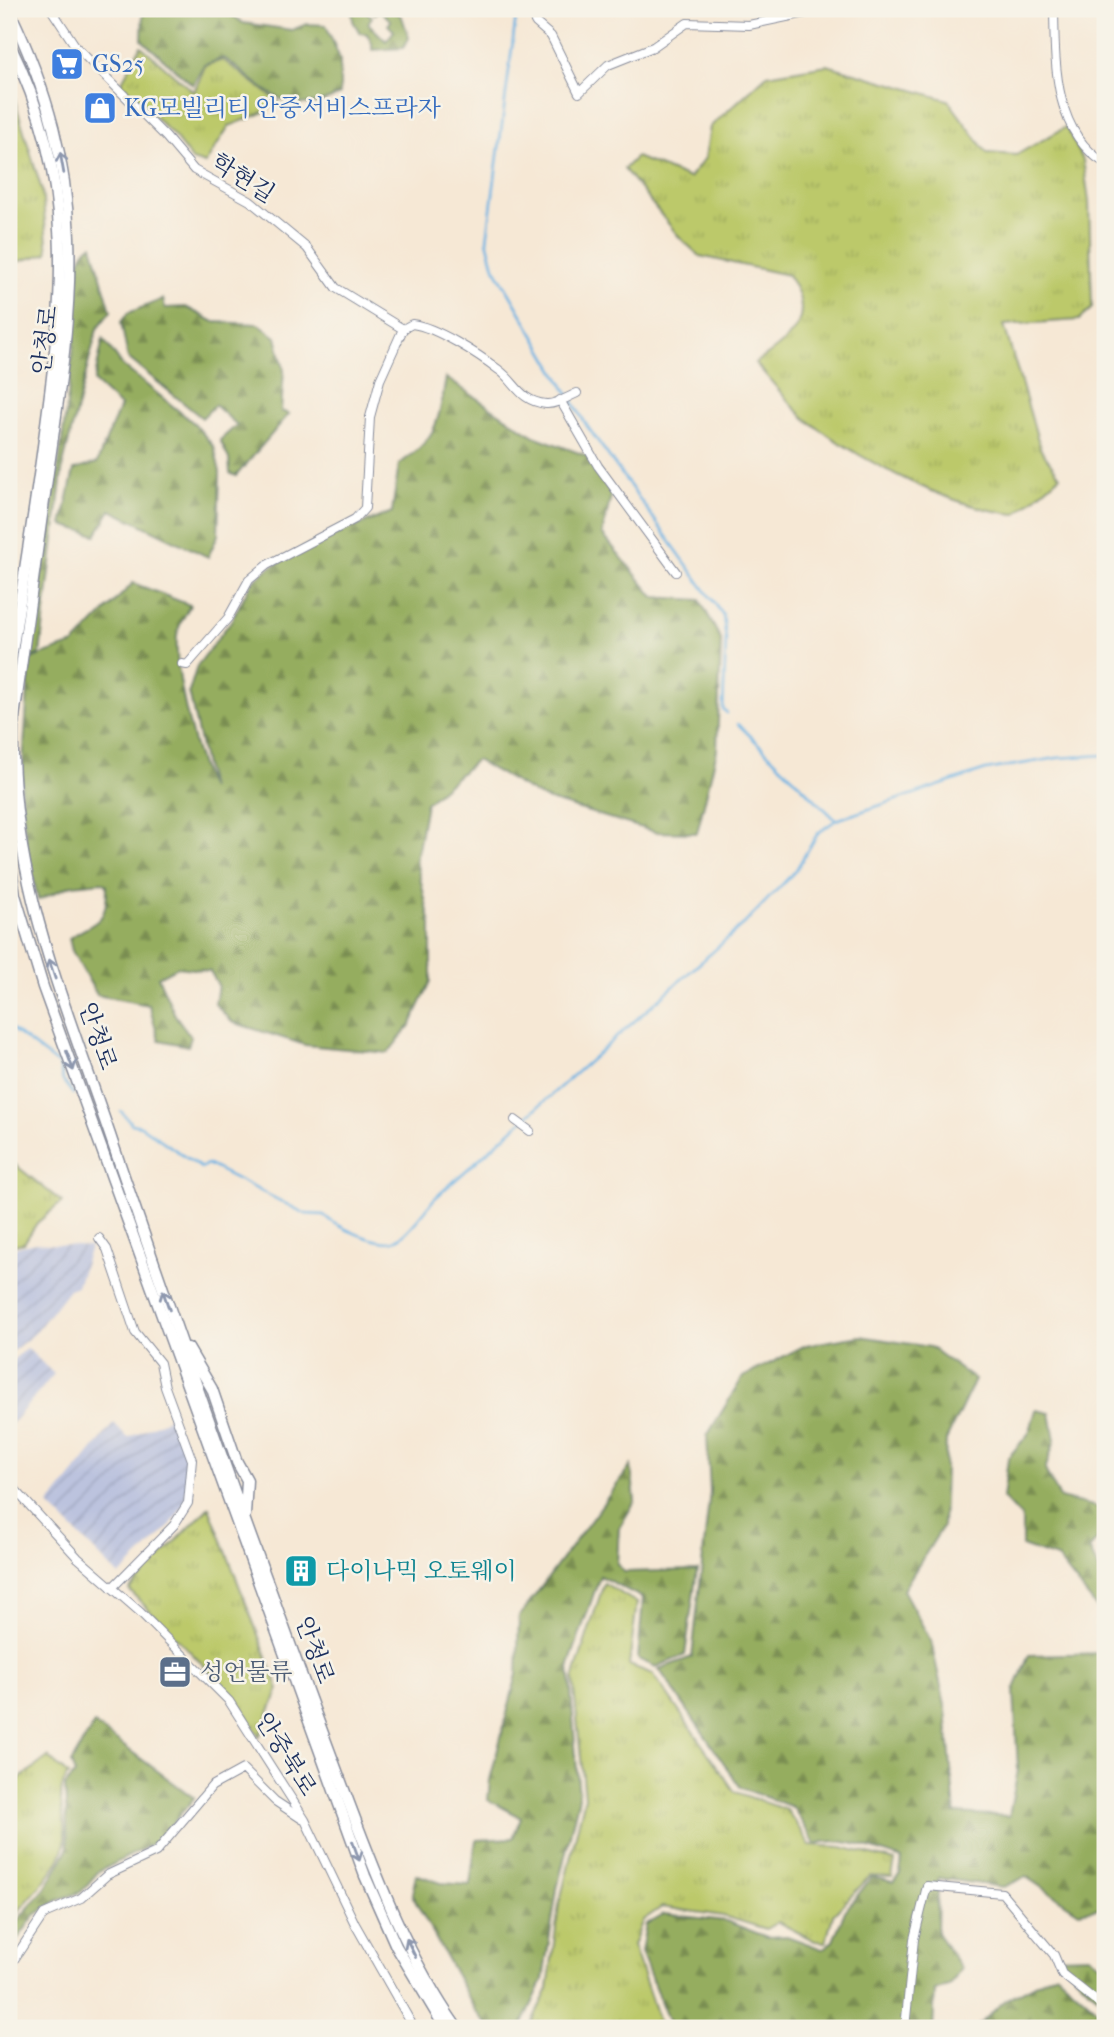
<svg xmlns="http://www.w3.org/2000/svg" width="1114" height="2037" font-family="'IM FELL French Canon','Noto Serif KR',serif">
<style>
.industrial{fill:url(#industrial-furrows)}
.grass{fill:url(#grass-tufts);stroke:#6c7c64;stroke-width:2}
.forest{fill:url(#forest-firs);stroke:#586e5e;stroke-width:2}
.lines{fill:none;stroke-linecap:round;stroke-linejoin:round}
.stream{stroke:#6cb2e3;stroke-width:2.5}
.minor-casing{stroke:#888c9a;stroke-width:10}
.tertiary-casing{stroke:#888c9a;stroke-width:13}
.minor{stroke:#fff;stroke-width:8}
.tertiary{stroke:#fff;stroke-width:10}
.oneway{stroke:#8d97ae}
.labels{text-anchor:middle;stroke-width:5;stroke-linejoin:round;paint-order:stroke}
.shop-label{font-size:24px;fill:#366cbe;stroke:#f7f3e8;text-anchor:start}
.street-label{font-size:24px;fill:#1b2f5e;stroke:#f7f3e8}
.culture-label{font-size:24px;fill:#0d838f;stroke:#f7f3e8;text-anchor:start}
.service-label{font-size:24px;fill:#4e5e75;stroke:#f7f3e8;text-anchor:start}
</style>
<defs>
<pattern id="industrial-furrows" width="10" height="10" patternUnits="userSpaceOnUse" patternTransform="scale(1.75)"><rect width="10" height="10" fill="#bcc3de"/><path d="M-1 1l2-2M0 10L10 0M9 11l2-2" fill="none" stroke="#a1a8c1"/></pattern>
<pattern id="grass-tufts" width="24" height="20" patternUnits="userSpaceOnUse" patternTransform="scale(1.75)"><rect width="24" height="20" fill="#bcc96a"/><path d="M3 7l-1-3M5 7V3M7 7l1-3M15 17l-1-3M17 17v-4M19 17l1-3" fill="none" stroke="#a1ad5e"/></pattern>
<pattern id="forest-firs" width="22" height="20" patternUnits="userSpaceOnUse" patternTransform="scale(1.75)"><rect width="22" height="20" fill="#95ad5e"/><path d="M5 1l3.5 6h-7zM16 11l3.5 6h-7z" fill="#798d51"/></pattern>
</defs>
<rect width="100%" height="100%" fill="#f7f3e8"/>
<filter id="ink" filterUnits="userSpaceOnUse"><feTurbulence type="fractalNoise" baseFrequency=".0143" numOctaves="2"/><feDisplacementMap in="SourceGraphic" scale="14" xChannelSelector="R" yChannelSelector="G"/><feConvolveMatrix kernelMatrix="1 2 1 2 8 2 1 2 1" color-interpolation-filters="sRGB"/></filter>
<filter id="wash" filterUnits="userSpaceOnUse"><feTurbulence type="fractalNoise" baseFrequency=".00686" numOctaves="4" result="noise"/><feDisplacementMap in="SourceGraphic" scale="28" xChannelSelector="R" yChannelSelector="G"/><feGaussianBlur stdDeviation="1.57" result="paint"/><feColorMatrix in="noise" values="0 0 0 0 0 0 0 0 0 0 0 0 0 0 0 0 0 1.4 0 .05"/><feComposite in="paint" operator="in"/></filter>
<g filter="url(#wash)">
<rect width="100%" height="100%" fill="#f6e8d5"/>
<g class="industrial">
<path d="M35,1243L90,1247L77,1286L69,1289L34,1334L9,1354V1249Z"/>
<path d="M27,1348L54,1374L9,1427V1363Z"/>
<path d="M171,1417L190,1461L185,1502L170,1526L119,1576L49,1505L114,1423L128,1438Z"/>
</g>
<g class="grass">
<path d="M141,46L194,92L205,66L223,60L279,102L260,114L229,126L205,164L192,160L173,135L121,83Z"/>
<path d="M827,65L948,100L987,153L1016,155L1066,127L1083,160L1089,201L1092,308L1079,320L1004,325L1041,450L1060,476L1016,514C954,509 866,463 815,426C793,410 774,383 755,363C792,340 818,317 788,275L700,256L680,238L624,169L636,157L689,178L705,158L710,127L767,75Z"/>
<path d="M14,98L42,191L48,253L10,264L9,100Z"/>
<path d="M9,1160L62,1202L37,1223L24,1243L9,1246Z"/>
<path d="M209,1507L279,1689L259,1737L237,1699L129,1590Z"/>
<path d="M604,1583L637,1603L629,1665L653,1674L735,1792L787,1810L810,1845L842,1847L895,1861L892,1877L870,1876L833,1915L826,1942L815,1941L778,1922L766,1929L723,1916L662,1907L643,1920L633,1945L661,2028H529L548,1989L559,1905L585,1797L573,1679Z"/>
<path d="M48,1757L68,1775C51,1798 70,1823 64,1848C59,1869 23,1905 9,1922V1787Z"/>
</g>
<g class="forest">
<path d="M143,9H224L243,23L292,30L307,24L326,25L340,59V94C288,122 263,86 224,58L204,65L193,85L142,40Z"/>
<path d="M352,9H364L372,17L368,23L386,41L394,31L388,25L391,21L380,10L375,14L371,9H393L402,17L409,38L403,48L372,50V43L367,34L360,33L353,21Z"/>
<path d="M92,245L111,311L97,329L63,464L40,654L29,658C44,552 64,447 74,340C76,317 69,257 92,245Z"/>
<path d="M163,299L165,308L186,307L214,322L258,324L276,337L284,370L281,411L289,414L236,476L230,473L229,459L220,440L237,425L215,405L202,418L128,358L121,322L128,313Z"/>
<path d="M103,339L123,366L195,424L214,447L220,472L218,535L208,557L111,510L96,535L62,525L74,470L97,463L120,406L94,382Z"/>
<path d="M446,378L534,436L590,457L612,492L602,534L654,597L700,600L721,640L717,750L697,833L655,832L543,798L476,760L426,803L416,861L431,924V981L411,1024L388,1053L305,1045L232,1022L215,1004L218,985L210,971L177,967L158,977L175,1015L191,1037L188,1046L159,1040L149,1005L97,995L72,951L69,938C100,919 107,923 107,885L102,882L72,885L38,900L26,843L21,793L30,659L74,644L133,583L190,605C186,614 178,625 177,635C174,673 195,755 210,789L189,692L197,666L231,621L252,582L269,568L306,547L392,512L399,464C438,438 438,422 446,378Z"/>
<path d="M860,1336L930,1347L975,1380L946,1440L943,1526L903,1590L931,1641L946,1710L955,1813L1009,1816L1018,1770L1014,1691L1029,1655L1105,1653V1907L1079,1912L1026,1877L1003,1887L938,1878L937,1933L961,1968L951,1985L935,1991L933,2028H671L641,1952L646,1924L664,1914L726,1921L767,1937L787,1936L822,1949L833,1941L845,1911L872,1877L893,1882L900,1874L902,1859C875,1850 843,1835 815,1844L793,1807L741,1788L659,1669L692,1657L710,1491L707,1436L743,1377L806,1345Z"/>
<path d="M1036,1410L1050,1413L1055,1440L1045,1470L1060,1498L1105,1509L1103,1533L1089,1549L1105,1582V1618L1057,1558L1022,1546V1518L1003,1498L1008,1458L1029,1433Z"/>
<path d="M631,1466L635,1501L619,1528L617,1564L624,1572L697,1570L685,1655L656,1667L638,1659L643,1598L600,1576L569,1665L579,1797L557,1889L543,1980L521,2028H490L475,2010L412,1895L416,1874L441,1883L470,1885L476,1840L513,1838L521,1817L488,1800L490,1780L517,1674L519,1617Z"/>
<path d="M94,1724L194,1798L158,1841L98,1872L81,1892L58,1900L35,1915L9,1951V1930L45,1889L68,1849L65,1786L75,1774L71,1763Z"/>
<path d="M1089,1956L1105,1966V2001L1088,1988L1057,1957Z"/>
<path d="M1056,1973L1102,2014V2028H976L1005,2000Z"/>
</g>
<g class="lines">
<g class="stream">
<path d="M517,9L487,240L494,267L587,426L723,615L726,640L723,709L727,713"/>
<path d="M738,724L836,820L986,770L1057,758L1105,755"/>
<path d="M9,1027L59,1065L63,1081L73,1094"/>
<path d="M121,1111L132,1124L141,1126L201,1168L207,1164L306,1214L324,1215C333,1226 383,1248 396,1240C407,1234 426,1210 434,1199L745,923L796,870L818,833L836,820"/>
</g>
</g>
</g>
<g filter="url(#ink)">
<g class="lines">
<defs>
<g id="minor">
<path d="M51,9L76,47L166,137L194,170L250,201L307,248L336,288L403,329L412,324C436,327 478,354 499,370C516,382 519,401 546,404C555,405 568,397 577,393"/>
<path d="M528,9L536,23L551,36L579,93L608,65L653,47L687,23L749,25L825,9"/>
<path d="M1054,9C1055,62 1053,132 1105,163"/>
<path d="M560,400L598,466L676,572"/>
<path d="M182,664L187,665L228,618L249,580L267,565L355,519L365,508L370,417L380,380L403,329"/>
<path d="M515,1120L530,1131"/>
<path d="M99,1238L107,1249L135,1332L160,1363L165,1387L192,1460L188,1503L174,1525L112,1588"/>
<path d="M9,1483L78,1558L140,1612L229,1701L305,1820L355,1924L414,2028"/>
<path d="M9,1967L44,1914L81,1898L107,1875L156,1852L212,1786L243,1769L275,1801L302,1819"/>
<path d="M905,2028L914,1939L927,1886L1002,1893L1054,1955L1062,1974L1105,2008"/>
</g>
<g id="tertiary">
<path d="M9,10C91,179 74,293 48,472C36,556 24,640 13,725C9,879 64,999 112,1141C164,1293 216,1444 272,1594C297,1664 323,1734 349,1803C378,1880 409,1960 457,2028"/>
<path d="M9,43C77,180 64,293 44,439C34,516 21,593 9,671"/>
<path d="M9,855L15,895L43,987L365,1876L396,1946L445,2028"/>
<path d="M188,1348L212,1389L237,1462L247,1480L245,1515"/>
</g>
</defs>
<use href="#minor" class="minor-casing"/>
<use href="#tertiary" class="tertiary-casing"/>
<use href="#minor" class="minor"/>
<use href="#tertiary" class="tertiary"/>
</g>
<defs><path id="oneway-shaft" d="M-6 0H5M1.5-3L5.5 0L1.5 3" fill="none" stroke-width="1.6" stroke-linecap="round" stroke-linejoin="round" transform="scale(1.75)"/></defs>
<g class="oneway">
<use href="#oneway-shaft" transform="translate(62 163) rotate(-100)"/>
<use href="#oneway-shaft" transform="translate(52 969) rotate(-108)"/>
<use href="#oneway-shaft" transform="translate(70 1061) rotate(70)"/>
<use href="#oneway-shaft" transform="translate(166 1300) rotate(-109)"/>
<use href="#oneway-shaft" transform="translate(356 1851) rotate(70)"/>
<use href="#oneway-shaft" transform="translate(411 1948) rotate(-116)"/>
</g>
</g>
<defs>
<symbol id="supermarket-square" viewBox="-11 -11 22 22"><rect x="-9" y="-9" width="18" height="18" rx="4" fill="#3f7fe0" stroke="#f7f3e8"/><path d="M-6-5.5h2.5l.6 2H6L4.5 2H-2.5L-4.4-4H-6ZM-1.5 3.2a1.3 1.3 0 1 0 .1 0ZM3 3.2a1.3 1.3 0 1 0 .1 0Z" fill="#fff"/></symbol>
<symbol id="shop-square" viewBox="-11 -11 22 22"><rect x="-9" y="-9" width="18" height="18" rx="4" fill="#3f7fe0" stroke="#f7f3e8"/><path d="M-5-2.5h2.3a2.7 3.5 0 0 1 5.4 0H5L5.5 6h-11ZM-1.5-2.5h3a1.5 2.3 0 0 0-3 0Z" fill="#fff"/></symbol>
<symbol id="building-square" viewBox="-11 -11 22 22"><rect x="-9" y="-9" width="18" height="18" rx="4" fill="#0f9aa8" stroke="#f7f3e8"/><path d="M-4-6H4V6H1V3H-1V6H-4ZM-2.5-4.3h1.7v1.8h-1.7ZM.8-4.3h1.7v1.8H.8ZM-2.5-1h1.7V.8h-1.7ZM.8-1h1.7V.8H.8Z" fill="#fff"/></symbol>
<symbol id="office-square" viewBox="-11 -11 22 22"><rect x="-9" y="-9" width="18" height="18" rx="4" fill="#5c6f8a" stroke="#f7f3e8"/><path d="M-6-3h4V-5.5h4V-3h4V5H-6ZM-1-4.5V-3h2v-1.5ZM-6 0V1H6V0Z" fill="#fff"/></symbol>
</defs>
<g fill-rule="evenodd">
<use href="#supermarket-square" x="48" y="45" width="38" height="38"/>
<use href="#shop-square" x="81" y="89" width="38" height="38"/>
<use href="#building-square" x="282" y="1552" width="38" height="38"/>
<use href="#office-square" x="156" y="1653" width="38" height="38"/>
</g>
<g class="labels">
<g class="shop-label">
<text x="92" y="72">GS25</text>
<text x="124" y="116">KG모빌리티 안중서비스프라자</text>
</g>
<g class="street-label">
<text transform="translate(243 178) rotate(32)" y="8">학현길</text>
<text transform="translate(45 340) rotate(-83)" y="8">안청로</text>
<text transform="translate(98 1036) rotate(71)" y="8">안청로</text>
<text transform="translate(315 1650) rotate(70)" y="8">안청로</text>
<text transform="translate(286 1754) rotate(58)" y="8">안중북로</text>
</g>
<g class="culture-label">
<text x="326" y="1579">다이나믹 오토웨이</text>
</g>
<g class="service-label">
<text x="200" y="1680">성언물류</text>
</g>
</g>
<rect width="1114" height="2037" fill="none" stroke="#f7f3e8" stroke-width="35"/>
</svg>
